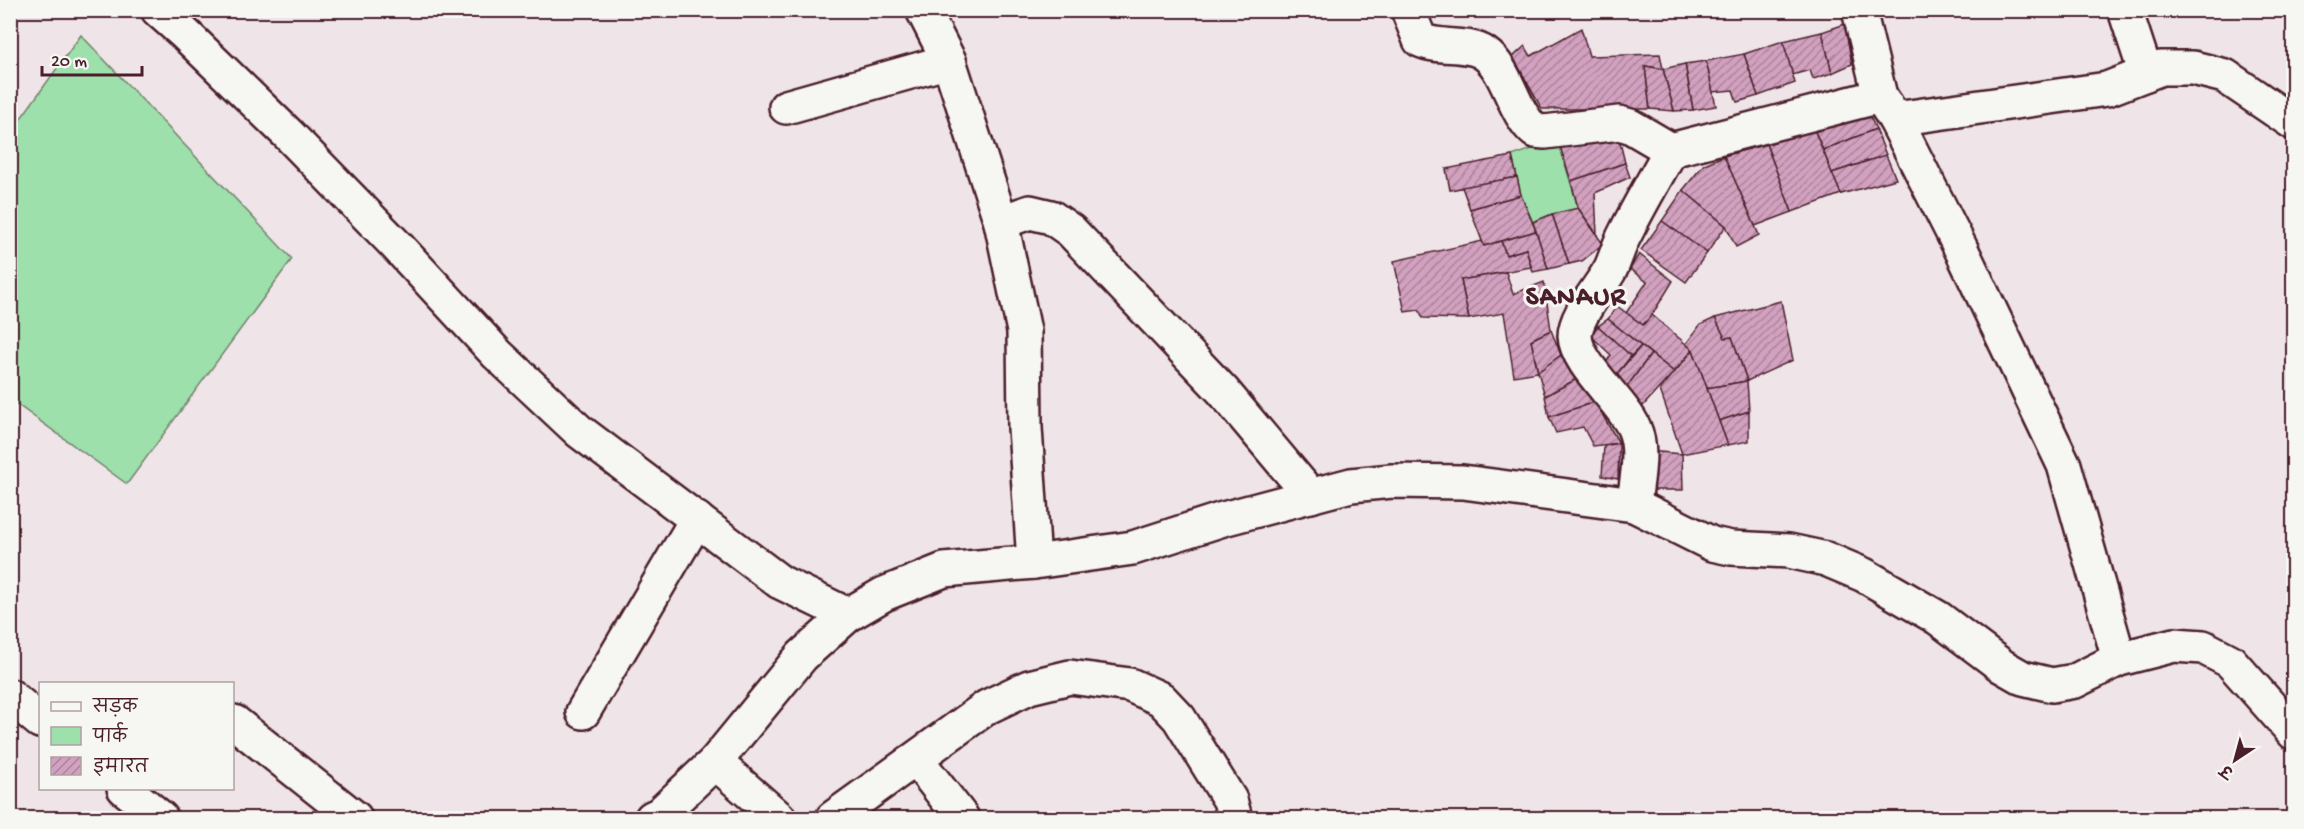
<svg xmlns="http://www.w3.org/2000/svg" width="2304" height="829" font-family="'Gochi Hand','Playpen Sans Deva',sans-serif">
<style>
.green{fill:#9de0ac;stroke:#74806c;stroke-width:1.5}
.building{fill:url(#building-hatch);stroke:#4a1f2b;stroke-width:1.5}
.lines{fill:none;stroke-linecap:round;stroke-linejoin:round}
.street-casing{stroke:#4a1f2b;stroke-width:38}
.street{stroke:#f6f6f2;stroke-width:33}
.labels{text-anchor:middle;stroke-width:6;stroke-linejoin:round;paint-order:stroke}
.district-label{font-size:27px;font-weight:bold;letter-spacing:1.5px;fill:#4a1f2b;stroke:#f6f6f2}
</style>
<defs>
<pattern id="building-hatch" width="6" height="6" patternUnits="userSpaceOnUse" patternTransform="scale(1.5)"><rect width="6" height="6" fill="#d2a1bf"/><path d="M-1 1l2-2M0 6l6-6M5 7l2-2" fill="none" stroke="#ac839b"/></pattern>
</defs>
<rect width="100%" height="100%" fill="#efe5e8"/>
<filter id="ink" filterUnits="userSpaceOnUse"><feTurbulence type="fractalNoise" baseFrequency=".0167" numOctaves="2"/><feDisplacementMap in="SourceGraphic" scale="12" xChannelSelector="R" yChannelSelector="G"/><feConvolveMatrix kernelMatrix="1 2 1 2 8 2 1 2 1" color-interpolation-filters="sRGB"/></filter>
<g filter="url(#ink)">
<g class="green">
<path d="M81,35L292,259L127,484L11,400V132Z"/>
<path d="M1558,140L1578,208L1533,222L1521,195L1512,156Z"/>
</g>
<g class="building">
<path d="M1845,24L1852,64L1832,73L1822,32Z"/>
<path d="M1581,28L1589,56L1660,54L1663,69L1645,66L1650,109H1542L1513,57L1525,46L1531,56Z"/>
<path d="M1822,32L1832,73L1813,79L1810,70L1792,75L1783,41Z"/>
<path d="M1783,41L1795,83L1758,96L1744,54Z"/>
<path d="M1744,54L1758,96L1737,102L1733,90L1712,92L1706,61Z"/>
<path d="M1706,61L1716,106L1693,110L1685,64Z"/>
<path d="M1685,64L1693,110L1674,111L1663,69Z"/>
<path d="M1645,66L1663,69L1674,111L1650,109Z"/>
<path d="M1866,109L1876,129L1823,150L1813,127Z"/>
<path d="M1813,127L1841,194L1792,212L1766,144Z"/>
<path d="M1876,129L1886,155L1832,173L1823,150Z"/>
<path d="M1619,138L1625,163L1571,181L1558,140Z"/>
<path d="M1766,144L1792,212L1755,226L1724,156Z"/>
<path d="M1886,155L1896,179L1841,194L1832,173Z"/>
<path d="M1512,156L1517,177L1450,190L1446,169Z"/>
<path d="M1724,156L1759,235L1736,247L1726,226L1683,190L1704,164Z"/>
<path d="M1625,163L1630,177L1595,193L1597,234L1578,208L1571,181Z"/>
<path d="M1517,177L1521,195L1470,209L1462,187Z"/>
<path d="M1683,190L1726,226L1707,253L1662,221Z"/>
<path d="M1521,195L1536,231L1484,246L1470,209Z"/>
<path d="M1578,208L1603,244L1582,261L1569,264L1552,214Z"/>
<path d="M1552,214L1569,264L1548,269L1533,222Z"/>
<path d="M1662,221L1707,253L1686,282L1641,250Z"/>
<path d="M1536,231L1548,269L1533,272L1526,249L1506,255L1501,241Z"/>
<path d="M1482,241L1484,246L1501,241L1506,255L1526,249L1531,267L1461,280L1469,319L1423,318L1419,310L1405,312L1394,261Z"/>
<path d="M1639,254L1673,281L1652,315L1643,325L1626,313L1647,282L1630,269Z"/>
<path d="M1506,272L1513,294L1544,282L1551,330L1531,340L1538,372L1514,376L1504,313L1469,319L1461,280Z"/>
<path d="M1781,301L1793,360L1747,381L1732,337L1725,338L1715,318Z"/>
<path d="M1617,306L1643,325L1652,315L1693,350L1674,372L1608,319Z"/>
<path d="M1715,318L1725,338L1732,337L1747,381L1707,388L1693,350L1686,344L1700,325Z"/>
<path d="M1608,319L1641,346L1631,356L1598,326Z"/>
<path d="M1598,326L1631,356L1617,374L1605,364L1611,355L1590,335Z"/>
<path d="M1551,330L1561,355L1538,372L1531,340Z"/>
<path d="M1641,346L1651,354L1626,388L1617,374Z"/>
<path d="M1693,350L1728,445L1682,454L1660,390Z"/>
<path d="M1651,354L1674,372L1641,408L1626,388Z"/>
<path d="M1561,355L1577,379L1545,396L1538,372Z"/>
<path d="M1577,379L1595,402L1549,417L1545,396Z"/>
<path d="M1747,381L1749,411L1719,421L1707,388Z"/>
<path d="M1595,402L1619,443L1593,446L1583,427L1556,433L1549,417Z"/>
<path d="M1749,411V441L1728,445L1719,421Z"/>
<path d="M1619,443L1618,479L1602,476L1604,446Z"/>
<path d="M1648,451L1682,454L1683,490H1653Z"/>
</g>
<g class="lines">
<defs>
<g id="street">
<path d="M158,10L185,34L288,134L396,245L497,354L579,431L780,582L848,615"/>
<path d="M923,10L949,61L1001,222L1024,331L1025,428L1034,562"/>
<path d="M1408,10L1420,40C1439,49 1468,42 1484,53C1508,69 1512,111 1535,131L1545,132L1619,123L1630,126L1671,150"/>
<path d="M1859,10L1880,96L1895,119L1961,249L2064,465L2119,659"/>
<path d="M2125,10L2146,74"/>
<path d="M786,107L949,61"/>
<path d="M1895,119L2107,89L2161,68H2193L2225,76L2294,123"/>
<path d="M1001,222L1030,212L1051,217L1071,231L1223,391L1311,496"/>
<path d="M1634,505C1636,481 1644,451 1634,428C1622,401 1576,364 1575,336C1575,315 1601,287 1611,268C1616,257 1619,245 1625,234C1639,206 1655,178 1671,150L1880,96"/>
<path d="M10,696L40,721"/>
<path d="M583,712L697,519"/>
<path d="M234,722L355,818"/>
<path d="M916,759L962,818"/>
<path d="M715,762L779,818"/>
<path d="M124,788L161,818"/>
<path d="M652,818L660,814L715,762L802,656L848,615L884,594L944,570L1034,562L1133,548L1223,519L1351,485L1392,481L1463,482L1634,505L1712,544L1731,548L1789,551L1826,559L1864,575L1938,618L2002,666L2023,678L2052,685L2075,681L2119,659L2174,645L2203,647L2230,661L2294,733"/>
<path d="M833,818L987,707L1029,687L1070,677L1130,685L1161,699L1179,718L1230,800L1235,818"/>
</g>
</defs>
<use href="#street" class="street-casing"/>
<use href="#street" class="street"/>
</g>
</g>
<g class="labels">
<g class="district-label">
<text x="1576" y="304">SANAUR</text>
</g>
</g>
<rect width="2304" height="829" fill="none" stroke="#f6f6f2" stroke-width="36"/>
<rect x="18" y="18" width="2268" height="793" fill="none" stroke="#4a1f2b" stroke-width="2" filter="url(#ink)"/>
<rect x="39" y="682" width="195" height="108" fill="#f6f6f2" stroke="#b1a0a2" stroke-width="1.5"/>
<rect x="51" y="702" width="30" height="9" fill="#f6f6f2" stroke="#b1a0a2" stroke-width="1.5"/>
<text x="93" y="712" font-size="18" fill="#4a1f2b">सड़क</text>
<rect x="51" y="727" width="30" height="18" fill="#9de0ac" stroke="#b1a0a2" stroke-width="1.5"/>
<text x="93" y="742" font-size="18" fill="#4a1f2b">पार्क</text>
<rect x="51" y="757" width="30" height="18" fill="url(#building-hatch)" stroke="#b1a0a2" stroke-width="1.5"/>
<text x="93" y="772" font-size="18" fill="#4a1f2b">इमारत</text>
<g transform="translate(2235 760) rotate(216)" stroke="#f6f6f2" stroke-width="4.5" paint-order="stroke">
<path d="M0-4.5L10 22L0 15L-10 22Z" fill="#4a1f2b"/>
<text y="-9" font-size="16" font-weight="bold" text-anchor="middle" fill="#4a1f2b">उ</text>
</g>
<path d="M42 66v9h100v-9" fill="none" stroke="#4a1f2b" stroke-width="3"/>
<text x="51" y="66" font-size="18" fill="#4a1f2b" stroke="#f6f6f2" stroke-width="4.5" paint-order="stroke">20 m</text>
</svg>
